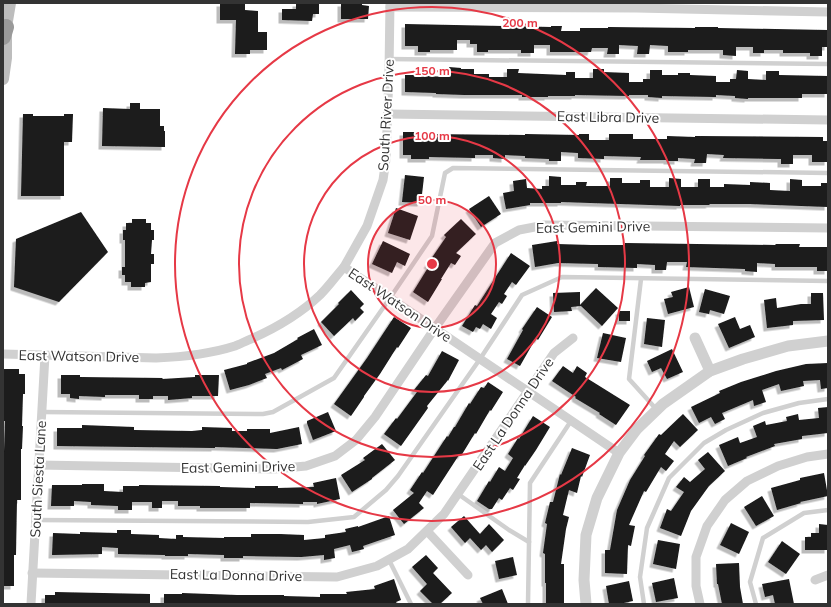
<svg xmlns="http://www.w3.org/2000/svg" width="831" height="607" font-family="Mulish,sans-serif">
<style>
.building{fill:#1a1a1a;filter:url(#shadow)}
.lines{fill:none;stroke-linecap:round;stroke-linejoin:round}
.service{stroke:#d0d0d0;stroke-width:4.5}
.minor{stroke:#d0d0d0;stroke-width:9}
.tertiary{stroke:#d0d0d0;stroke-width:11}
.secondary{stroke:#bdbdbd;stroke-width:12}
.motorway{stroke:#9a9a9a;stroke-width:16}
.ring{fill:none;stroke:#e63946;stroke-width:2}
.labels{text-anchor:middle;stroke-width:4;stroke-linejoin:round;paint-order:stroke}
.street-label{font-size:14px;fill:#333;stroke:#fff}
.centre{fill:#e63946;stroke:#fff;stroke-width:2}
.ring-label{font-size:12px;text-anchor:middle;font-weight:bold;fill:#e63946;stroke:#fff;stroke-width:4;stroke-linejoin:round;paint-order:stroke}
</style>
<defs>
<filter id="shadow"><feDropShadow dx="-3.5" dy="3.5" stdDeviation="0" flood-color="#0004"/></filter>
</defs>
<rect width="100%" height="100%" fill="#fff"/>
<g class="building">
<path d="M220,3H245V10L258,11V32H267V50H250V54H235L236,20H220Z"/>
<path d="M296,3H319V14H313L312,21L282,20V9H296Z"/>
<path d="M341,3H362V5L369,6L368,19H341Z"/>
<path d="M405,24L551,27V26H562L561,31H580V28H608V27L695,28V27H718V28L828,30V47H822V56H810V53H783V50H764V53H753V47H736V56L723,55V50H688V52H668V46L650,45L649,54H637L638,46L619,45V54H607L608,48H592L591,52H550V45H534V53H521V50H488V52H477V44H470V40H457V50H430V52H418V46H405Z"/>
<path d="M449,67L461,68V69H474V74H489V77H507V69H519L518,73L566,75V72H575V78H593V69H604V72L629,73V82H643V79H650V70H662V75H678V73H690V75L716,76V82H730V79H736L737,70L748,71V79L766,80V71H779V75L828,76V94H802V98H748V99L735,98V96L716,95V97L662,96V98L648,97V95H629V96L575,95V96H548V97H522V95H465L436,94V93L405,92V75H415V72H426V76L449,77Z"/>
<path d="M130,103H140V109H160V126H164V131H165V147L102,146L103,108L130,109Z"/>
<path d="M23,114H33V116H64V114H73L72,142H64V196H21Z"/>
<path d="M403,132H429V134L525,135V134L579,135V134H589V140H609V134H633V139H667V136L695,137V136L823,137V141H828V162H812V155H793V164H781V159L723,158L724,155L707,154L706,163H694L695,159L678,158V161H667V160H640L641,157L604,156V159L578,158V153L561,152V161H549V159L525,158V156L505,155V159L493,158V155H475V158L429,157V159H411V155H403Z"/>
<path d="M405,175L424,177L421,203L402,202Z"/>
<path d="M549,176L561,177V185H576V182H587L586,186H610V178H622V183H640V180H650V187H669V178L681,179V187H698V179H710V187H724V184L750,185V182L770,183V190L790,191V179L802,180V186H821V183H828V207L750,204H710L709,205H680V206L561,202V203H530V205L506,209L503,193L514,191L513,181L526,179L527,188L542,189V186H549Z"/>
<path d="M489,196L501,214L481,227L469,209Z"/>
<path d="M396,208L418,216L410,240L388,233Z"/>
<path d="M81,212L108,252L59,302L14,287L16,239Z"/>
<path d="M132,219H146V223H151V230H154V240H152L151,254H154V264H151V282L145,283V287H131V282H125V275H122V267H125V240H123V230H126V223H132Z"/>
<path d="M461,219L476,234L456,253L461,256L455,265L451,263L441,279H442L428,302L413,292L429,266L427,265L446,237L444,235Z"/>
<path d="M383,241L410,254L405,266L397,262L392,273L372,264Z"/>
<path d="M557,241V244L591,245H625V243L775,245L776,244H800L799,247H828V271H817V267H775V264L757,263V272L745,271V269L686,267L687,262H667L666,270H655V265L637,264V268L598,267V264L558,263L535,267L532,245Z"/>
<path d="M511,253L530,266L516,285L512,282L504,294L507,296L502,304L499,302L491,314L497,318L491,329L483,324L480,329L476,327L473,332L462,326L475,305L477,306Z"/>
<path d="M689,287L694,307L668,314L664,299L673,297L671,292Z"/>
<path d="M596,288L618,308L602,326L581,306L571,307L572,311L554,312L553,293L580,292V305Z"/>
<path d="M705,289L730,296L724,314L710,310L709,314L699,312Z"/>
<path d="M351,290L364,304L360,308L364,312L355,321L353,318L334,336L321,322L339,304L338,303Z"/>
<path d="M811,293H823L824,320L793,321V325L767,328L764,300L776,298L777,308L801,304H811Z"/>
<path d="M537,307L552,317L538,340L536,338L520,366L507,359L523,330L522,329Z"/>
<rect x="619" y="311" width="11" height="10"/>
<path d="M394,317L411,328L398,348L397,347L380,374L364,396V397L351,416L334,404L367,358Z"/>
<path d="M735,317L740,329L750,325L755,337L729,348L718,324Z"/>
<path d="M647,318L665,320L662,347L644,344Z"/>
<path d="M314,329L322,345L301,355L303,359L282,370L281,368L265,374L267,378L249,385L230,390L224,370L247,364V363L274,353L298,339L297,338Z"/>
<path d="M603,333L626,338L621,362L597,358Z"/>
<path d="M672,349L683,372L667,379L661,368L652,372L647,361Z"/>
<path d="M442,351L459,360L448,381V380L427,406L428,408L401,446L384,434L396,418L397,419L417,392L414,390L426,375L428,376Z"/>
<path d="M828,363V388L821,389L820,380L803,381L804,386L781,391L779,384L762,390L766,402L754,406L753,400L722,413L725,419L715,424L711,417L699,423L691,407L720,393L719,391L741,382L776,371L806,364Z"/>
<path d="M563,366L573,373L577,366L587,373L585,377L630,405L616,425L599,414L600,413L575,398L576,397L552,381Z"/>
<path d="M4,369H19V374H25V394H23L22,426H23L22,449H21V500H17L16,555H14V586H3V452H4L5,421H3V397H4Z"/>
<path d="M61,375H80V377L163,378L162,379L195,377V375H219L218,396H192V398L168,400V396H153V399H139V395H105V397L79,396V399L70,398V394H61Z"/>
<path d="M488,382L503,392L491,411L490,410L476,434L475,433L461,456L459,455L433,495L427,491L419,503L424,508L404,524L393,510L414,493L410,490L422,472L423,473L447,436L448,437L454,427H455L469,403L470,404L481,387L484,388Z"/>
<path d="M828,407V433L802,436V439L774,444L775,446L746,457L747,458L728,466L719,445L738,437L740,443L757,437L753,426L765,421L766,425L787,421L786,417L798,414L799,420L819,418L818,408Z"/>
<path d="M328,412L336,431L313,440L307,423V421Z"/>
<path d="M683,414L698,430L680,447L674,441L665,454L674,461L666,471L661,467L646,492L644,491L629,525L635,526L631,546L628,545L627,574L605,573V550H610L617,510L630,480L645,456L644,455L659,434L661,435Z"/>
<path d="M533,416L550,427L536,450L525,466V465L517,478L520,479L513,490L510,488L502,500L499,498L492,509H489L477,501L489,481L490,482L499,467L505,471L513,458L508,454L518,438L519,439Z"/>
<path d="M82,425L134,427V430L192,431L202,430V427L232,428V431H247V429H270V433L299,427L302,444L277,449L215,447V448L57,446V428H82Z"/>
<path d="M382,444L395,460L372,478V479L352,492L341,475L365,460L363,458Z"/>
<path d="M572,448L590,455L582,477L581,476L577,493L569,490L563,515L569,517L566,529L561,564H564V604H546V583H545V554L543,553L547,524L545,523L550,502H553L560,474L561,475Z"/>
<path d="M708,452L725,471L709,486L691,511L681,536L660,528L667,509L671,511L684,492L676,487L684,477L690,482L705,469L698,460Z"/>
<path d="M824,473L828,496L800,502L801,503L777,510L771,488L800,480V478Z"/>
<path d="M336,478L340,499L317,504V502H303V504L250,503V508H200V506H178V501H162V508H152V502H132V510H118V506L91,505V502L74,501V506H51L52,485H82V484H104V491L123,492V486H139V485L220,486V487L255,488V486H278V488L314,487L313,483Z"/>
<path d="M762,496L774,516L756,526L744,507Z"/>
<path d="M389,516L395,535L363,546L364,549L352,552L350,545L334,549L335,558L324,560V555L301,557L243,556V558H224V555L188,554V556H165V555L118,554V548L102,547V554L52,555L53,533L80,534V532L117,533V530H131V534L159,535V538L176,539V535H183V537L224,538V537H251V534H280L304,535V540L325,538V535L346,532L345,529L358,526V527Z"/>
<path d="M464,516L480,534L489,524L504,540L492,552L486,545L481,550L470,538L465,543L451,527Z"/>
<path d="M731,523L749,532L739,554L720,545Z"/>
<path d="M819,524L828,525V550H805V537H811V533H819Z"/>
<path d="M658,540L680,544L676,569L653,564Z"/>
<path d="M782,541L800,554L786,574L768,562Z"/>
<path d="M426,555L438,568L433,573L452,593L440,604H433L420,591L427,584L412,567Z"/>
<path d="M513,557L517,575L499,579L495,561Z"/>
<path d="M739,563L740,587L743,604H722L718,584H717L716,564Z"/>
<path d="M674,578L678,598L656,602L652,583Z"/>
<path d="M394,579L401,600L396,602L397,604H164V594H182V593L237,595H284V596L320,597V594H347L346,592L375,589L374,586Z"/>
<path d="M789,579L794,604H775L773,595L765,597L762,584Z"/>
<path d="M629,581L633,601L619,604H609L606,586Z"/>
<path d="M502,589L508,604H483L480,598Z"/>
<path d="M55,592L150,594V604H45V595H55Z"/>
</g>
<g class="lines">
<g class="service">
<path d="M389,59L828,64"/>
<path d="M641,279L629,379L657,410"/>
<path d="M42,412L263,414L273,412L334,378L390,298L432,236L445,173L453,168L828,173"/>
<path d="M458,494L509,530L529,542"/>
<path d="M35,520L308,522L354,517L386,490L398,476L480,359L522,295L562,277L828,281"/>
<path d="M389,560L411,604"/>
<path d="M528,604L530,483L571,421"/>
<path d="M644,604L640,577L647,528L669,478L704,443L726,430L763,413L799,403L828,399"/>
<path d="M756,604L750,582L763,538L804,513L828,510"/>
</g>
<g class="minor">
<path d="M390,7L636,8L828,12"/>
<path d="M388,114L828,120"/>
<path d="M344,267L367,226L383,180L386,159L389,71L390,3"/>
<path d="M3,354L156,358C182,357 210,354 235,346C240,344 246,341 251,339C276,328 300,314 320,295C329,286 336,276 344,267L619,453"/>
<path d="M38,465L274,469L306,466L335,456L356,440L375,417L435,328L495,243L519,230L545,225L828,228"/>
<path d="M427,531L468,575"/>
<path d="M32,573L337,577L377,566L408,549L444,514L554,353L573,338"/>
<path d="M815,580L828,575"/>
<path d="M31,604L45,355"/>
<path d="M700,604L696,586V557L707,526L725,500L747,481L778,466L807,457L828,454"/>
</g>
<g class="tertiary">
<path d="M695,338L710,371"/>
<path d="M586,604L584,580L586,535L597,498L619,453L637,429L663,404L710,371L743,359L788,346L828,341"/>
</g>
<path class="secondary" d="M3,79L6,58V27L10,3"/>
<path class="motorway" d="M3,37L6,27"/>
</g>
<circle cx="432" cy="264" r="64" fill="#e63946" fill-opacity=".12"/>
<g class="ring">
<circle cx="432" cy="264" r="64"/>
<circle cx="432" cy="264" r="128"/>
<circle cx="432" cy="264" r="193"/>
<circle cx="432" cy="264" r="257"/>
</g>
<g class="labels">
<g class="street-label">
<text transform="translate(386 115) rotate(-87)" y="5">South River Drive</text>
<text transform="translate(608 117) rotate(1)" y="5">East Libra Drive</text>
<text transform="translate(593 227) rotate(-1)" y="5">East Gemini Drive</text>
<text transform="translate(400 305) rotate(34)" y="5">East Watson Drive</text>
<text transform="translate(79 356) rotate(1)" y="5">East Watson Drive</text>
<text transform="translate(513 414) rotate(-56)" y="5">East La Donna Drive</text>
<text transform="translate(238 467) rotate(-1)" y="5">East Gemini Drive</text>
<text transform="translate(38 479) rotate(-87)" y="5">South Siesta Lane</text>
<text transform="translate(236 575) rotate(1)" y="5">East La Donna Drive</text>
</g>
</g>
<circle cx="432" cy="264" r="6" class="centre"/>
<g class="ring-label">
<text x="520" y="27">200 m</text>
<text x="432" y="75">150 m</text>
<text x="432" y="140">100 m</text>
<text x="432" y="204">50 m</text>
</g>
<rect width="831" height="607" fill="none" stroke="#333333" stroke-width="8"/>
</svg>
